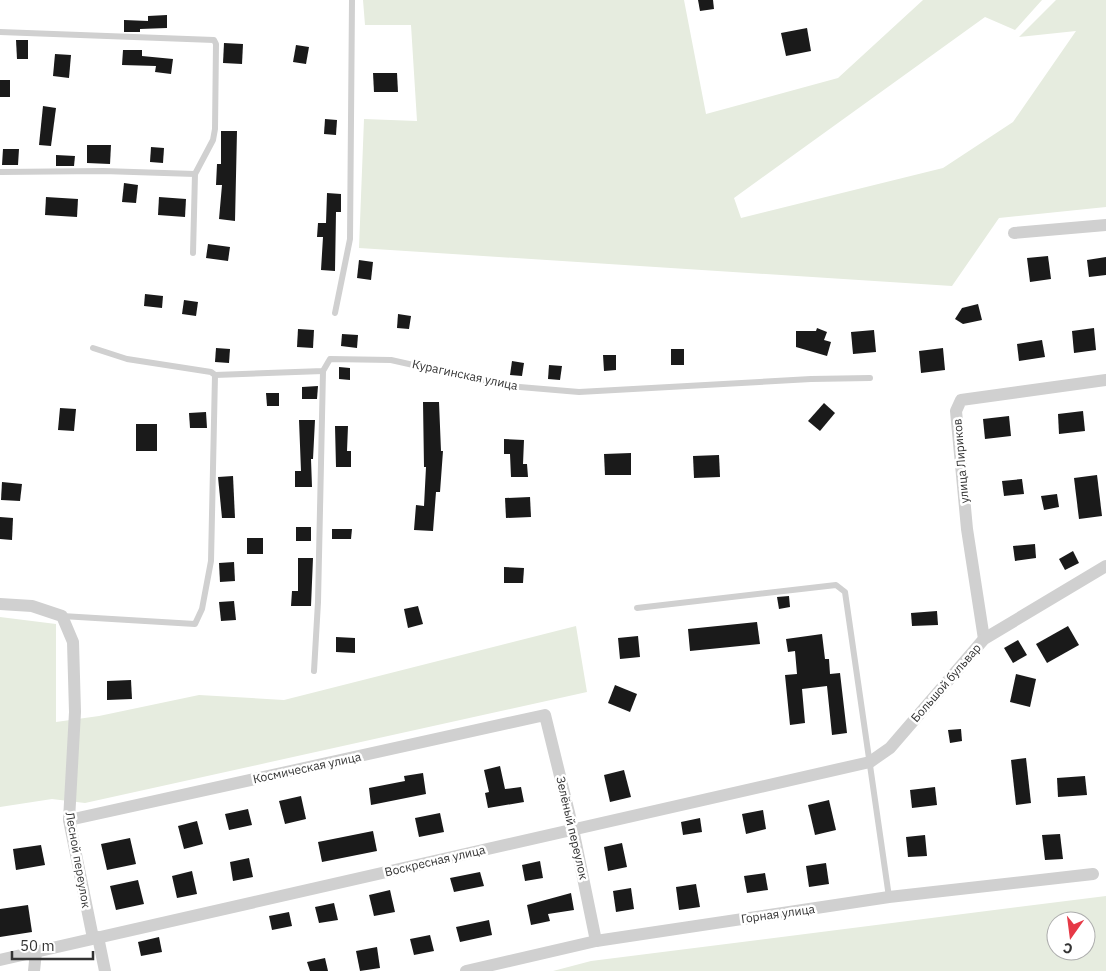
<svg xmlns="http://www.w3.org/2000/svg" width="1106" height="971" font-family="'IBM Plex Sans',sans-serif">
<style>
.green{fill:#e6ecdf;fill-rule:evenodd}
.building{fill:#1a1a1a}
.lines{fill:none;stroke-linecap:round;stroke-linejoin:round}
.service{stroke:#d0d0d0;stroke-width:6}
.minor{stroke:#d0d0d0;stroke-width:12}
.labels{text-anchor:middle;stroke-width:5;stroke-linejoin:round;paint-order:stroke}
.street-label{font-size:12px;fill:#333;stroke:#fff}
</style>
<rect width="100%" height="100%" fill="#fff"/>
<g class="green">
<path d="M363,0H684L706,114L838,78L923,0H1042L1015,30L985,17L734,198L741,218L943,168L1013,122L1076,31L1019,37L1056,0H1106V207L999,218L952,286L359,248L364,119L417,121L411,25H365Z"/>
<path d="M0,617L56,624V722L99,716L199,695L284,700L576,626L587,692L85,803L52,799L0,807Z"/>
<path d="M1106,896V971H553L591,961ZM1056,921H1086V951H1056Z"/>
</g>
<g class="building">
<path d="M698,0H713L714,9L700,11Z"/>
<path d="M167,15V28L140,29V32H124V20L148,21V16Z"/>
<path d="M807,28L811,51L786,56L781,33Z"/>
<path d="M16,40H28V59H17Z"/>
<path d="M224,43L243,44L242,64L223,63Z"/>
<path d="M296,45L309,47L306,64L293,62Z"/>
<path d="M123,50H142V56L173,59L171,74L155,72L156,66L122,65Z"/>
<path d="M55,54L71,55L69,78L53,76Z"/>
<path d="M373,73H397L398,92H374Z"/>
<rect x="0" y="80" width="10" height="17"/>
<path d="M43,106L56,108L51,146L39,145Z"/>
<path d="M325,119L337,120L336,135L324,134Z"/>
<path d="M221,131H237L235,221L219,219L222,185H216L217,164H221Z"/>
<path d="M87,145H111L110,164L87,163Z"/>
<path d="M151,147L164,148L163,163L150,162Z"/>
<path d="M3,149H19L18,165H2Z"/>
<path d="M56,155L75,156L74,166H56Z"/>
<path d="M124,183L138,185L136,203L122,202Z"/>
<path d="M327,193L341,194V212H336L335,271L321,270L323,237H317L318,223H326Z"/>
<path d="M46,197L78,199L77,217L45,215Z"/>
<path d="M159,197L186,199L185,217L158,215Z"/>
<path d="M208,244L230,247L228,261L206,258Z"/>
<path d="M1048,256L1051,279L1030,282L1027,258Z"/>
<path d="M1106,257V275L1089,277L1087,260Z"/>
<path d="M359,260L373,262L371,280L357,278Z"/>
<path d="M145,294L163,296L162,308L144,306Z"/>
<path d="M184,300L198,302L196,316L182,314Z"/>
<path d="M978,304L982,320L963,324L955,319L962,308Z"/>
<path d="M398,314L411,316L409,329L397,328Z"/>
<path d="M817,328L827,332L824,340L831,342L827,356L796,347V331H816Z"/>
<path d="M1094,328L1096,350L1074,353L1072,331Z"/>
<path d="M298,329L314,330L313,348L297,347Z"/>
<path d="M874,330L876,352L853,354L851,332Z"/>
<path d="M342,334L358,335L357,348L341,346Z"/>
<path d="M1042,340L1045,357L1019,361L1017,344Z"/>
<path d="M216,348L230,349L229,363L215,362Z"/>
<path d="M943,348L945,370L921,373L919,351Z"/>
<rect x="671" y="349" width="13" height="16"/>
<path d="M603,355H616V370L604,371Z"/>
<path d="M512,361L524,363L522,376L510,375Z"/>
<path d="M549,365L562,366L560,380L548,379Z"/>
<path d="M339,367L350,368V380L339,379Z"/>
<path d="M318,386L317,399H302V387Z"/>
<path d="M266,393H279V406H267Z"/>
<path d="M423,402H439L441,451H443L440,492H436L433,531L414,530L416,505L424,506L426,467H424Z"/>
<path d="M824,403L835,413L820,431L808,421Z"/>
<path d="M60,408L76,409L74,431L58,430Z"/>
<path d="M1083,411L1085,431L1059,434L1058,414Z"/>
<path d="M206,412L207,428H190L189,413Z"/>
<path d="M1009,416L1011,436L985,439L983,419Z"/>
<path d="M299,420H315L313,459H311L312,487H295V471H301Z"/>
<rect x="136" y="424" width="21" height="27"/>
<path d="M335,426H348L347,451H351V467H336Z"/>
<path d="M504,439L524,440L523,464H527L528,477H511L510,454H504Z"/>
<path d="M631,453V475H605L604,454Z"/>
<path d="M719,455L720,477L694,478L693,456Z"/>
<path d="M1097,475L1102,516L1079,519L1074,478Z"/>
<path d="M233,476L235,518H222L218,477Z"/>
<path d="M1022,479L1024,494L1004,496L1002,481Z"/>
<path d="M2,482L22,484L20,501L1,500Z"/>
<path d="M1057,494L1059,507L1044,510L1041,496Z"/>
<path d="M530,497L531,517L506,518L505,498Z"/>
<path d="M0,517L13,518L12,540L0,539Z"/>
<rect x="296" y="527" width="15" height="14"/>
<path d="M332,529H352L351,539H332Z"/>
<rect x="247" y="538" width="16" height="16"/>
<path d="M1035,544L1036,558L1015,561L1013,546Z"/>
<path d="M1073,551L1079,563L1065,570L1059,559Z"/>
<path d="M298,558H313L311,606H291L292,591H298Z"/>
<path d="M234,562L235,581L220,582L219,563Z"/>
<path d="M504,567L524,568L523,583H504Z"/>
<path d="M789,596L790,607L779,609L777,597Z"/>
<path d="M234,601L236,620L221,621L219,602Z"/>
<path d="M418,606L423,624L408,628L404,609Z"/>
<path d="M937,611L938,625L912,626L911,613Z"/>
<path d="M757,622L760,644L690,651L688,629Z"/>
<path d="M1068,626L1079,645L1047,663L1036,644Z"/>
<path d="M822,634L825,659H829L830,674L840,673L847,733L832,735L827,686L802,689L805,723L790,725L785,675L797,674L795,651L788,652L786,639Z"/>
<path d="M638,636L640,657L620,659L618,638Z"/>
<path d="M336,637L355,638V653L336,652Z"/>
<path d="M1018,640L1027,655L1013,663L1004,648Z"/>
<path d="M1016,674L1036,679L1030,707L1010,702Z"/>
<path d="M131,680L132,699L107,700V681Z"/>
<path d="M615,685L637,694L630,712L608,703Z"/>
<path d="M961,729L962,741L950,743L948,730Z"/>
<path d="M1026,758L1031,803L1016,805L1011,760Z"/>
<path d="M500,766L505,789L521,787L524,802L488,808L485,793L489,792L484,770Z"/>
<path d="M624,770L631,797L610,802L604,775Z"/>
<path d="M423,773L426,794L371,805L369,788L405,781L404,776Z"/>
<path d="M1085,776L1087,795L1058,797L1057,778Z"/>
<path d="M935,787L937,805L912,808L910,790Z"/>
<path d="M301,796L306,819L285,824L279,801Z"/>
<path d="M829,800L836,830L815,835L808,805Z"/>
<path d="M248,809L252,825L229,830L225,814Z"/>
<path d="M763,810L766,829L746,834L742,814Z"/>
<path d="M440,813L444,832L419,837L415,818Z"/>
<path d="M700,818L702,832L683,835L681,822Z"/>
<path d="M197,821L203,844L184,849L178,826Z"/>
<path d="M373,831L377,851L322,862L318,842Z"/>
<path d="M1060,834L1063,859L1045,860L1042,835Z"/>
<path d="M925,835L927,856L908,857L906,837Z"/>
<path d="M130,838L136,864L107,870L101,844Z"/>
<path d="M622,843L627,867L608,871L604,847Z"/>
<path d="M41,845L45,865L16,870L13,849Z"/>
<path d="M249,858L253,877L233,881L230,862Z"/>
<path d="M540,861L543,878L525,881L522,865Z"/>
<path d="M826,863L829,884L809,887L806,866Z"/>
<path d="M192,871L197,894L177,898L172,876Z"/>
<path d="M480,872L484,886L454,892L450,878Z"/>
<path d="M765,873L768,890L747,893L744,876Z"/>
<path d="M138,880L144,904L116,910L110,886Z"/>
<path d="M696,884L700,907L679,910L676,887Z"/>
<path d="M631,888L634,909L616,912L613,891Z"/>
<path d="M390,890L395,912L374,916L369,895Z"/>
<path d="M571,893L574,910L548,914L550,921L531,925L527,905Z"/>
<path d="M334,903L338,920L319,923L315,907Z"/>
<path d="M28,905L32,932L0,937V909Z"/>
<path d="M289,912L292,926L272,930L269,916Z"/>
<path d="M489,920L492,935L460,942L456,927Z"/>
<path d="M430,935L434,951L414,955L410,939Z"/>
<path d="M159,937L162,952L141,956L138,942Z"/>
<path d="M377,947L380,968L360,971L356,951Z"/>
<path d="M325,958L328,971H310L307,962Z"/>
</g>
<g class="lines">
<g class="service">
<path d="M0,32L214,40L216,44L215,129L213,140L195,174L193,253"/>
<path d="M0,172L103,171L195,174"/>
<path d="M335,313L350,239L352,0"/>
<path d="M215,375L323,371L330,359L391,360L507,386L579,392L811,379L870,378"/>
<path d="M637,608L836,585L845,592L889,897"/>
<path d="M62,616L195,624L202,609L211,561L215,375L211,372L127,359L93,348"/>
<path d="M314,671L318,602L323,371"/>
</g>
<g class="minor">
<path d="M1014,233L1106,225"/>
<path d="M0,604L32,606L62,616L73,642L75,712L69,820L93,938L98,937L105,971"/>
<path d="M984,639L967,529L956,411L961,400L1106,380"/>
<path d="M69,820L545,715L573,829L596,941"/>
<path d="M0,960L870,762L890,748L984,639L1106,566"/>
<path d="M34,971L36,952"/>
<path d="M466,971L596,941L889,897L1093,874"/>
</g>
</g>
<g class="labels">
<g class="street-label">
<text transform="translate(465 375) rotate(12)" y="4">Курагинская улица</text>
<text transform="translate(961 461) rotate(-95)" y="4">улица Лириков</text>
<text transform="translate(946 683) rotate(-49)" y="4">Большой бульвар</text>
<text transform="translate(307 768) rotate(-12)" y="4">Космическая улица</text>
<text transform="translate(572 828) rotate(77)" y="4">Зелёный переулок</text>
<text transform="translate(78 860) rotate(80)" y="4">Лесной переулок</text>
<text transform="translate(435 861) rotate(-13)" y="4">Воскресная улица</text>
<text transform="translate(778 914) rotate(-8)" y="4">Горная улица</text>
</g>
</g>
<g transform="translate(1071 936) rotate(194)"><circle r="24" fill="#ffffff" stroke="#adadad"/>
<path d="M0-4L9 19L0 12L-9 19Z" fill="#e63946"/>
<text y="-8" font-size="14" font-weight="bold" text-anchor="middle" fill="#333333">С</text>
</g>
<path d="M12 951v8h81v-8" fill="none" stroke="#333333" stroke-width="2.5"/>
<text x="20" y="951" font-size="15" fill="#333333" stroke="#ffffff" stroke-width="4" paint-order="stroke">50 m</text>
</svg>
